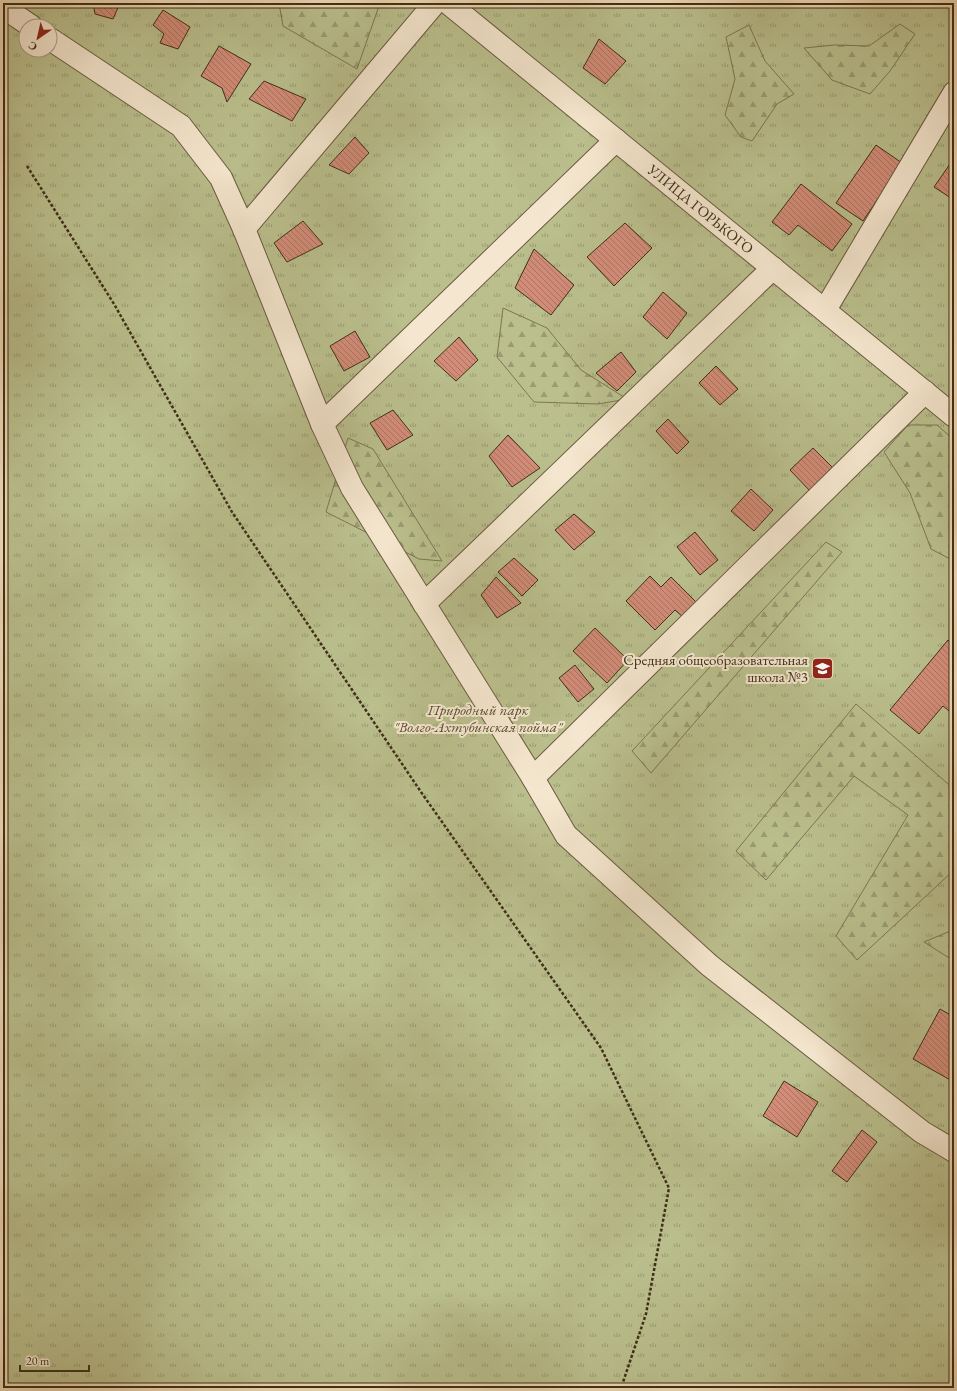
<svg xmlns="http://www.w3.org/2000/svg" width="957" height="1391" font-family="'EB Garamond',serif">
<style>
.grass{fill:url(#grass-tufts);stroke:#7c7753;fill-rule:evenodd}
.forest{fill:url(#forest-firs);stroke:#7c7753}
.building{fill:url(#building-back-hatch);stroke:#3f2f19}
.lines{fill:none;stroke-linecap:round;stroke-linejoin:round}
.street-casing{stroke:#6b5a40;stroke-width:24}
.path{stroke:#3f2f19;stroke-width:2.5;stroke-dasharray:3 2;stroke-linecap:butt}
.street{stroke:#f5e7cf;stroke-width:22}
.labels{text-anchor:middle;stroke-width:4;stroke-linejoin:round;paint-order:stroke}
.street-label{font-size:15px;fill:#3f2f19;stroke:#f5e7cf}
.poi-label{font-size:15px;fill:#3f2f19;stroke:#f5e7cf;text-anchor:end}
.park-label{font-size:15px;font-style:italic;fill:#584c30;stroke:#f5e7cf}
</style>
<defs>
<pattern id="grass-tufts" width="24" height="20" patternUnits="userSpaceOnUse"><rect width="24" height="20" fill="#babf8d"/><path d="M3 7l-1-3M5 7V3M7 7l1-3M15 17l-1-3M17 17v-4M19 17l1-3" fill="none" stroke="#999c72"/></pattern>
<pattern id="forest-firs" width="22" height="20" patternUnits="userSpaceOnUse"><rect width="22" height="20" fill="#babf8d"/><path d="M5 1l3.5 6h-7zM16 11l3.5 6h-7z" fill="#999c72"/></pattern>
<pattern id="building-back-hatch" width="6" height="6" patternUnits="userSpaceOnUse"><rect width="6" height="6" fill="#d28c78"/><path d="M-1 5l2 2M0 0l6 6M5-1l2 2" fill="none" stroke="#ac7362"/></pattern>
</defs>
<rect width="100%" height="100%" fill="#efdab5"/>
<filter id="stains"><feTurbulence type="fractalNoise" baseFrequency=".005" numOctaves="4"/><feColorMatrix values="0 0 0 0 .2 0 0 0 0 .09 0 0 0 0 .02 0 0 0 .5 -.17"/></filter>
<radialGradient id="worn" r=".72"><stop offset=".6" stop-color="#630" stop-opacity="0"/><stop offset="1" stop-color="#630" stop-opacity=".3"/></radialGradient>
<path class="grass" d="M3,3H954V1388H3ZM26,26H50V50H26Z"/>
<g class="forest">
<path d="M279,3H380L357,69L283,26Z"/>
<path d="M900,24L915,34L890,71L870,94L832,80L804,48L834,45L869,46Z"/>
<path d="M749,25L765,61L794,94L777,104L752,141L741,137L725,115L735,79L726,37Z"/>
<path d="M503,308L547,328L581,370L627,399L598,404L534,402L497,357Z"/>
<path d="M908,425H937L954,440V561L931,549L910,493L884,452Z"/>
<path d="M348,438L373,449L442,561L419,559L326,512Z"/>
<path d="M826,542L842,552L651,773L632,751Z"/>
<path d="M856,704L954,789V870L857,960L836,936L908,815L854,776L766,880L736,851Z"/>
<path d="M948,932L954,935V960L946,956L924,942Z"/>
</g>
<g class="building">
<path d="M93,3H120L113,19L95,14Z"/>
<path d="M163,10L190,27L178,49L160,43L164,34L153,25Z"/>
<path d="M599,39L626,61L605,84L583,68Z"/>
<path d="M219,46L251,64L227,102L222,88L201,76Z"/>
<path d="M264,81L306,99L292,121L249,99Z"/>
<path d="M355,137L369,153L349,174L329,165Z"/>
<path d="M876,145L902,163L863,221L836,203Z"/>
<path d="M950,164L954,167V200L934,187Z"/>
<path d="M801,184L852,224L832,251L798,225L789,235L772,222Z"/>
<path d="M303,221L323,244L287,262L274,243Z"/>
<path d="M625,223L652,248L614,286L587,257Z"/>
<path d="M534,249L574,285L551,315L515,288Z"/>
<path d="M663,292L687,313L667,339L643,317Z"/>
<path d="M355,331L370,357L344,371L330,346Z"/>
<path d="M459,337L478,360L456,381L434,361Z"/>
<path d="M621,352L636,372L617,391L596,373Z"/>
<path d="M716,366L738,389L720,405L699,383Z"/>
<path d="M393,410L413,435L387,450L370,423Z"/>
<path d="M668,419L689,442L677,454L656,431Z"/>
<path d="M508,435L540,468L512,487L489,456Z"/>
<path d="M813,448L835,470L811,492L790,470Z"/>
<path d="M751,489L773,510L754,531L731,511Z"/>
<path d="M574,514L595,532L574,550L555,530Z"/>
<path d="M695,532L718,560L700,575L677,547Z"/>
<path d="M514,558L538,580L522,596L498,572Z"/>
<path d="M650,576L661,587L671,577L698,604L684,618L675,610L655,630L626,601Z"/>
<path d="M496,577L521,603L497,618L481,595Z"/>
<path d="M595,628L628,660L607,683L573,651Z"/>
<path d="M948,640L954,646V715L943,706L919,734L890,710Z"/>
<path d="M575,665L594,689L578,702L559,678Z"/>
<path d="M940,1009L954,1017V1082L913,1059Z"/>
<path d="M784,1081L818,1102L797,1137L763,1116Z"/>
<path d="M862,1130L877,1142L847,1182L832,1171Z"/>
</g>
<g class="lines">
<defs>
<g id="street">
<path id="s1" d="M448,3L954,416"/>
<path d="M3,7L31,26"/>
<path d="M50,39L181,126L221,178L244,229L322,424L352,488L533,778L566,835L709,965L922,1132L954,1151"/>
<path d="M244,229L435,3"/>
<path d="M825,310L954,93"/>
<path d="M322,424L616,140"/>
<path d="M424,604L773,268"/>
<path d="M533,778L925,392"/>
</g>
</defs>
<use href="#street" class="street-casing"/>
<path class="path" d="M27,166L114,304L232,512L421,792L601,1048L669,1188L646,1314L621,1388"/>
<use href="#street" class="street"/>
</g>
<defs>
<symbol id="school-square" viewBox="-11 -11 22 22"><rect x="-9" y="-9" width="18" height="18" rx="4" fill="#8f2418" stroke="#f5e7cf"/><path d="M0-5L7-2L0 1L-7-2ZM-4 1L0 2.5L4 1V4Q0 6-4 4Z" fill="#fff"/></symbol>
</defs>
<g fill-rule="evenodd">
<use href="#school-square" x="810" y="656" width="25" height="25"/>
</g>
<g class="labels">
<g class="street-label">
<text dy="5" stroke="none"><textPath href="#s1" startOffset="326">УЛИЦА ГОРЬКОГО</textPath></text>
</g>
<g class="poi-label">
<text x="808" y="665">Средняя общеобразовательная<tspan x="808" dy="17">школа №3</tspan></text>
</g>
<g class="park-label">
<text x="478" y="715">Природный парк<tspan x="478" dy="17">"Волго-Ахтубинская пойма"</tspan></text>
</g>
</g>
<rect width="957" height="1391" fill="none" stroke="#efdab5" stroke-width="16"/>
<rect x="4" y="4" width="949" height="1383" fill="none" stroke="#3f2f19" stroke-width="2"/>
<rect x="8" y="8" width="941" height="1375" fill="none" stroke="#3f2f19"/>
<g transform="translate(38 38) rotate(214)"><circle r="19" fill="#f5e7cf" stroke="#ac9d86"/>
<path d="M0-3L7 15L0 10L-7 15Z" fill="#8f2418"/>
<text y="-6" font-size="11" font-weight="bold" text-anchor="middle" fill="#3f2f19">С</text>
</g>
<path d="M20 1365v6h69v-6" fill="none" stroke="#3f2f19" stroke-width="2"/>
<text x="26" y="1365" font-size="12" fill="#3f2f19" stroke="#f5e7cf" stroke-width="3" paint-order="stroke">20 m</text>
<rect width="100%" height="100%" filter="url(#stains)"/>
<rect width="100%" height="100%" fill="url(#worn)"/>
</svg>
